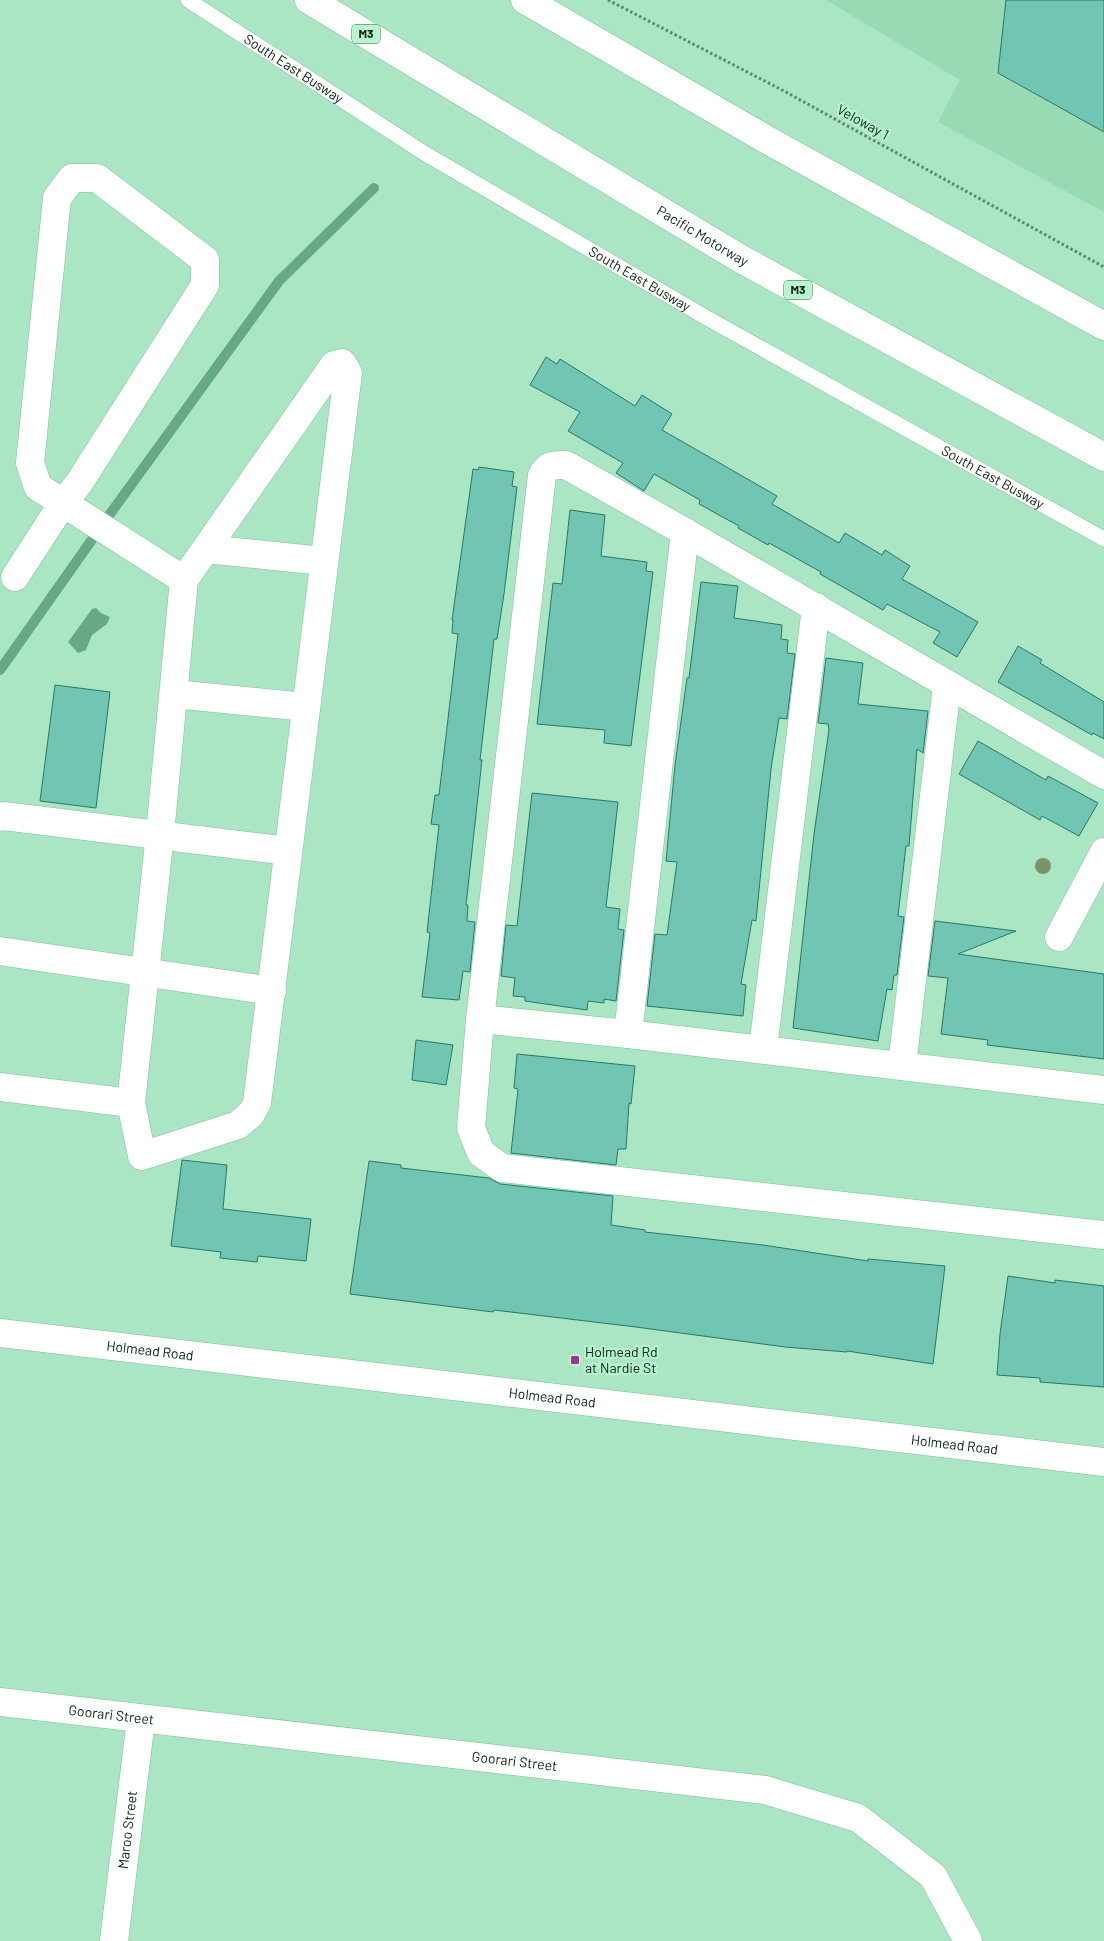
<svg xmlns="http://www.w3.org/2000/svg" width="1104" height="1941" font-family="Barlow,sans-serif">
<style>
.built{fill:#97dab3}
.water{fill:#67a985}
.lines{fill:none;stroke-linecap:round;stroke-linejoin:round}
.stream{stroke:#67a985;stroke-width:10}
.building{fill:#71c5b3;stroke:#2a7769}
.lane-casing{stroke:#83be9c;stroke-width:16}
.street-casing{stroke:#83be9c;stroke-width:29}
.secondary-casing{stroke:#83be9c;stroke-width:29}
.highway-casing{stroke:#83be9c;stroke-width:29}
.path{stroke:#5c876e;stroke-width:3;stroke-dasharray:2.5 2.5;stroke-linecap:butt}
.lane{stroke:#fff;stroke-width:15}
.street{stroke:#fff;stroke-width:28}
.secondary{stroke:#fff;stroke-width:28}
.highway{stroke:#fff;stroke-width:28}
.tree{fill:#7c9267}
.poi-dot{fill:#a6318a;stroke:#b7f4d0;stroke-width:2}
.labels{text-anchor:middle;stroke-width:4.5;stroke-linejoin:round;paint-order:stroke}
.shield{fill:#b7f4d0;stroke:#3d614d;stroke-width:1}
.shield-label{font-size:12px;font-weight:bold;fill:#092215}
.street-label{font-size:14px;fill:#092215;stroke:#b7f4d0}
.poi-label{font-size:14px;fill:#092215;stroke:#b7f4d0;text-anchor:start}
</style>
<rect width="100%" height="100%" fill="#aae6c3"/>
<path class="built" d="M826,0H1104V212L938,122L960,80Z"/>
<path class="water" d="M96,608L101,613L110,617L107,624L92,635L86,650L78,653L68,642L92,609Z"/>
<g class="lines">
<path class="stream" d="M0,670L110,514L279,281L374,188"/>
</g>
<g class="building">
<path d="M1006,0H1104V132L998,73Z"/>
<path d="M546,357L557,364L560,359L635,406L642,395L672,414L662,430L777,496L772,504L839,543L845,533L882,555L885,550L910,566L902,579L978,622L957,657L933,643L940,632L887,604L883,610L820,574L821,572L769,543L768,545L738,528L739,526L699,504L700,500L654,474L644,491L616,473L623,463L568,431L580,412L530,385Z"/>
<path d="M479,467L514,472L512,486L517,487L504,594L497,639H494L480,760H482L466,905H468L467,921L475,922L470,972L463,971L459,1000L422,997L430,933L427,932L439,825L431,824L435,795H439L458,634L452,633L453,620H452L473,469L478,470Z"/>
<path d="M570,510L605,515L601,556L647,562L646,571L653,572L631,746L604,743L605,730L537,724L553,583L562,584Z"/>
<path d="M701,582L738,586L734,618L782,625L781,639L788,640L787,653L795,654L787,719L779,718L771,769L756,921L752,920L741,984L746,985L743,1016L647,1006L655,934L667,935L677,862L666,861L675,765L687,678H689Z"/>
<path d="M1018,646L1042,660L1040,663L1104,702V739L1093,733L1092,735L998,682Z"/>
<path d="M826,658L863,663L858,704L928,711L923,753L917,749L909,846H906L898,916L904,917L897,975H894L892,990L887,989L878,1041L793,1028L814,834L829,730L828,724L818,723Z"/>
<path d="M55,685L110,692L96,808L40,801Z"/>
<path d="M978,741L1046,780L1048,776L1098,803L1079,836L1042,816L1040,820L959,774Z"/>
<path d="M532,793L618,802L606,907L620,909L618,929L624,930L616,1001L604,999V1003L588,1001L587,1010L525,1001V997L513,996L515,978L501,976L506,925L517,926Z"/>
<path d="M935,921L1016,931L958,954L1104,974V1059L987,1045L988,1040L941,1034L948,978L928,976Z"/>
<path d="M416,1040L453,1045L446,1085L412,1080Z"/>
<path d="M517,1054L635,1066L631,1104L629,1103L626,1149H618L616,1165L511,1153L518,1089L514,1088Z"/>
<path d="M182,1160L227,1165L223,1209L311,1219L306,1261L258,1256L257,1262L220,1258L221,1252L171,1246Z"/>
<path d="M369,1161L401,1165V1168L489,1178L500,1184L613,1196L611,1225L645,1230V1232L763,1245L868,1261V1259L945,1266L933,1364L847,1351V1352L785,1347L636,1327L494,1310L493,1312L350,1294Z"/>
<path d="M1008,1276L1055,1283V1280L1104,1286V1387L1040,1382V1378L997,1375L1000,1334Z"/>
</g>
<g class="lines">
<defs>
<g id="lane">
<path id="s1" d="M188,0L424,153L707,318L1104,539"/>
</g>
<g id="street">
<path d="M342,363L348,373L257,1103L251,1114L238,1125L142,1156L131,1103L160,834L184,580L334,365Z"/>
<path d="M206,549L323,561"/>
<path d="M15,577L63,503L79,483L205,285V260L97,178H72L57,198L30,463L38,487L184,580"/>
<path d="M174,694L306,707"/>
<path d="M1104,775L685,532L566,465C554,465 549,464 542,475L480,1019L471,1128L481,1153L502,1168L1104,1235"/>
<path d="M0,817L4,816L288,851"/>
<path d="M1059,937L1104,852"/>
<path d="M0,951L272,991"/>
<path d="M480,1019L628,1034L1104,1090"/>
<path d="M628,1034L685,532"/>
<path d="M763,1049L816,607"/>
<path d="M902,1065L947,686"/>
<path d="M0,1087L131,1103"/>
<path id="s2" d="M0,1702L765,1790L858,1818L933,1876L968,1941"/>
<path id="s3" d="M114,1941L141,1719"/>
</g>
<g id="secondary">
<path id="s4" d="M0,1333L1104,1462"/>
</g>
<g id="highway">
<path id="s5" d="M309,0L741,259L1104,457"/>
<path d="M525,0L769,141L1104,326"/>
</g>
</defs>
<use href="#lane" class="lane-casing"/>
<use href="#street" class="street-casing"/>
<use href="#secondary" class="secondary-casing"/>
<use href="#highway" class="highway-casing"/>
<path class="path" d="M608,0L784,91L1104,267"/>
<use href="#lane" class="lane"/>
<use href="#street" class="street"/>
<use href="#secondary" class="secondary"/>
<use href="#highway" class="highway"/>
</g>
<circle class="tree" cx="1043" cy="866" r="8"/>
<rect class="poi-dot" x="570" y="1355" width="10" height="10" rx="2.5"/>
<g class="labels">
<g class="shield">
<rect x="352" y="24.5" width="28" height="19" rx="4"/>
<rect x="784" y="280.5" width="28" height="19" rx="4"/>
</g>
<g class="shield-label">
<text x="366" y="38">M3</text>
<text x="798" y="294">M3</text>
</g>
<g class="street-label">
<text dy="5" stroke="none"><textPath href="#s1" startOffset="126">South East Busway</textPath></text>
<text transform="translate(863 122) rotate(29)" y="5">Veloway 1</text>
<text dy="5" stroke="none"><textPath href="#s5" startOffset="459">Pacific Motorway</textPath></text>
<text dy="5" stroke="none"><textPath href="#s1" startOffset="531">South East Busway</textPath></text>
<text dy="5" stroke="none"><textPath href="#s1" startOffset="936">South East Busway</textPath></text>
<text dy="5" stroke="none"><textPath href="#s4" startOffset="151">Holmead Road</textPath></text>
<text dy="5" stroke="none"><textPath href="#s4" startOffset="556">Holmead Road</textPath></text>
<text dy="5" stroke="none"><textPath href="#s4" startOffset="961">Holmead Road</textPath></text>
<text dy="5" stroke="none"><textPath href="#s2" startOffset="112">Goorari Street</textPath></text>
<text dy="5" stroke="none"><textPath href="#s2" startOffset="518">Goorari Street</textPath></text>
<text dy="5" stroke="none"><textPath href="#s3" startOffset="112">Maroo Street</textPath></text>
</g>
<g class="poi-label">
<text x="585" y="1357">Holmead Rd<tspan x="585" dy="16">at Nardie St</tspan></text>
</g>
</g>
</svg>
